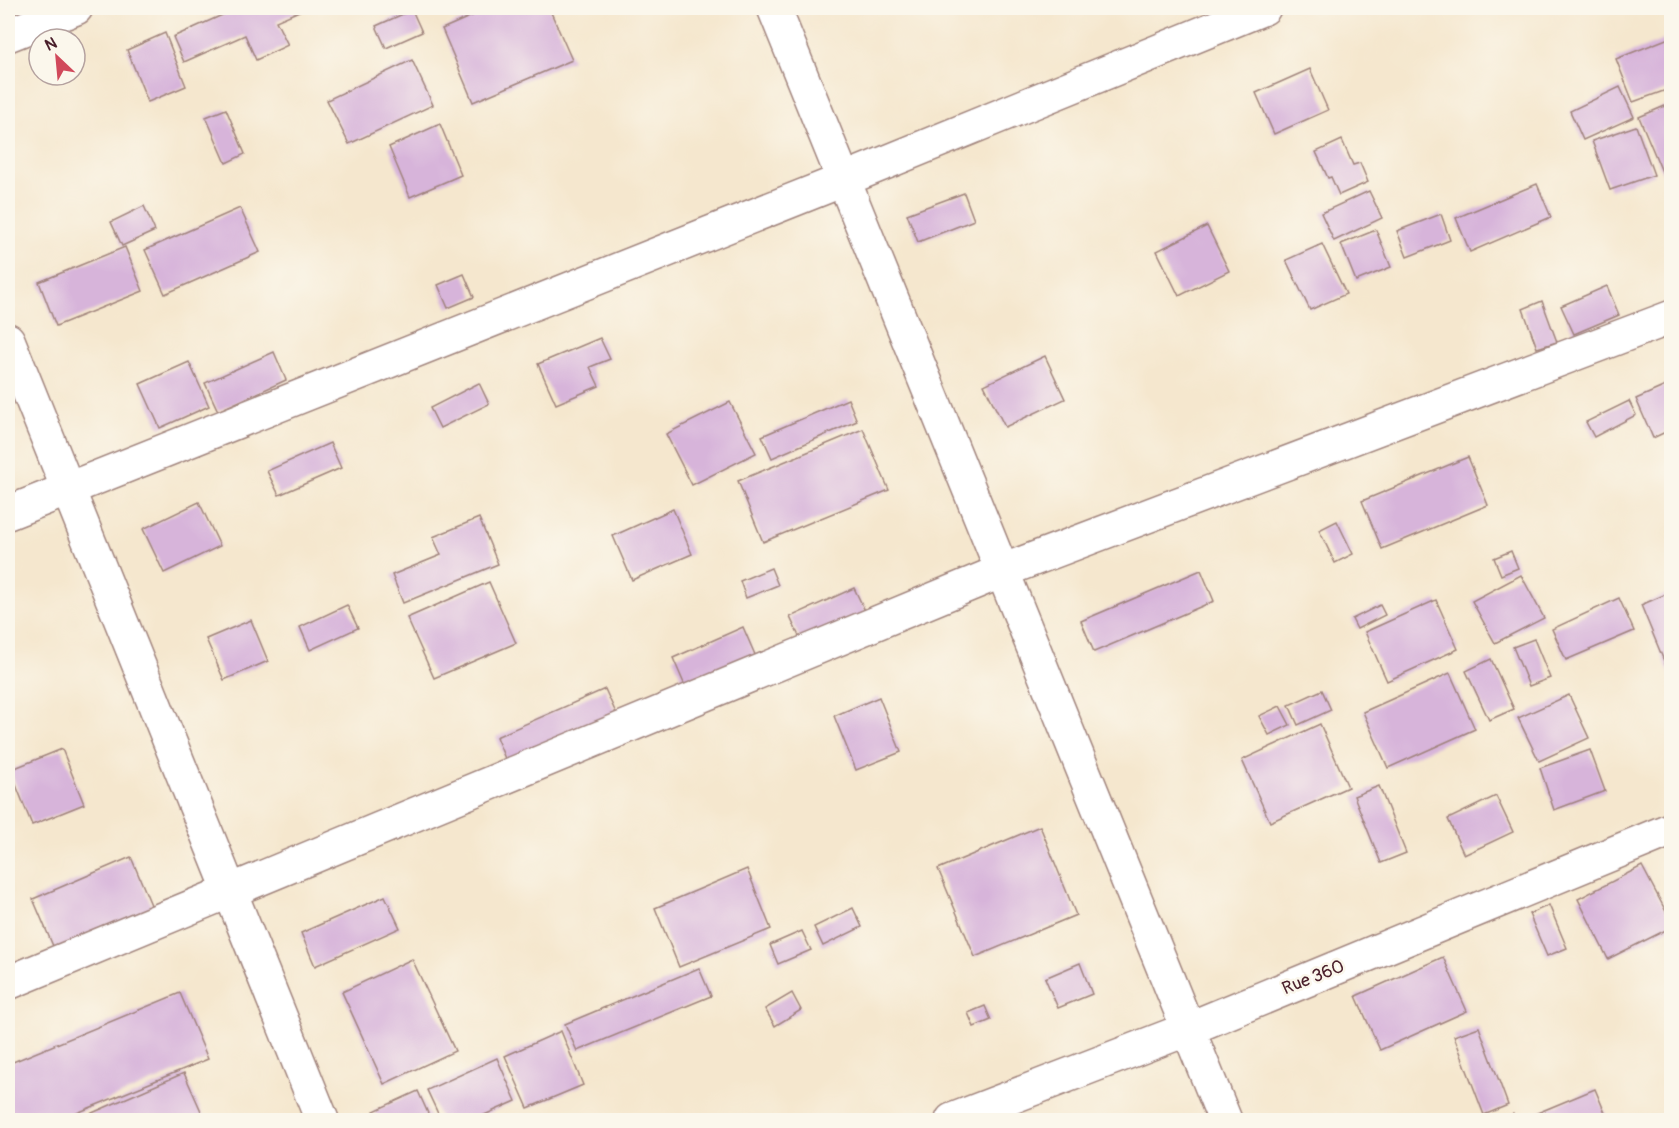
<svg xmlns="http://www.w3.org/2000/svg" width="1679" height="1128" font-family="Pangolin,sans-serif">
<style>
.building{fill:#d7b4da}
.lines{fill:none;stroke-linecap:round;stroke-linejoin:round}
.street-casing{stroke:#a0837c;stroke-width:36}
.street{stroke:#fff;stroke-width:33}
.labels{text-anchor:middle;stroke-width:5;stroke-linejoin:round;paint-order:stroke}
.street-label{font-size:18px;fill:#4a1f2b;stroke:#fbf7ec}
</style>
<rect width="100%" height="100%" fill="#fbf7ec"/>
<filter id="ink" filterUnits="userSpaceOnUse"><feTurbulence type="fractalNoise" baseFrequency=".0167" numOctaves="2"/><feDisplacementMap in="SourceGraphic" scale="12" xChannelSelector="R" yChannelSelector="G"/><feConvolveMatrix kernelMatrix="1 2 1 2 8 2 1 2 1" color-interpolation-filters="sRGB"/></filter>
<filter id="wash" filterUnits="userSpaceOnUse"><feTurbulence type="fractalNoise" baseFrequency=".008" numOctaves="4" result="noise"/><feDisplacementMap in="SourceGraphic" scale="24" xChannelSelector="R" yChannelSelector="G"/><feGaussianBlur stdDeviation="1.35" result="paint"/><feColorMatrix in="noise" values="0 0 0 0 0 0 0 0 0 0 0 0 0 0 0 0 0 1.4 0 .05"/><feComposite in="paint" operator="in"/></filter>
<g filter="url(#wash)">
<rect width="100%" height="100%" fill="#f5e7ce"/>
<g id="blocks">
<g class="building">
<path d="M238,8H306L276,21L288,45L256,60L245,35L184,62L173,37Z"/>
<path d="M490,8H549L572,60L473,102L442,29Z"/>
<path d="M412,10L422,32L386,48L376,26Z"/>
<path d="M165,33L186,86L148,102L127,50Z"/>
<path d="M1669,38L1672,44V88L1633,102L1616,59Z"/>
<path d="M412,60L433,105L349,144L327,100Z"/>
<path d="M1310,69L1328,110L1274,134L1256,93Z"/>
<path d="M1620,87L1634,117L1583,140L1570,111Z"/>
<path d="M1672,103V170L1663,174L1639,117Z"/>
<path d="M226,109L245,154L226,163L206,117Z"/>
<path d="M440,124L461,175L410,197L389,147Z"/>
<path d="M1636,126L1654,175L1610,190L1592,141Z"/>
<path d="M1342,140L1353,165L1360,163L1368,182L1339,195L1331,177L1328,178L1316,152Z"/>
<path d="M1537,184L1551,217L1470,252L1456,218Z"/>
<path d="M1369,191L1382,218L1334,241L1321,213Z"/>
<path d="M964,193L974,220L918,242L907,214Z"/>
<path d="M144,206L155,231L122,246L111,222Z"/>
<path d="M240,208L260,252L165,294L145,250Z"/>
<path d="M1441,214L1450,240L1407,257L1397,231Z"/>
<path d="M1207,226L1229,271L1179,296L1157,251Z"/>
<path d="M1376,230L1391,267L1356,281L1341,244Z"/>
<path d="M1322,244L1346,294L1310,310L1286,260Z"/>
<path d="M125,247L143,291L56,326L39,282Z"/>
<path d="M464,274L474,297L448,308L438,285Z"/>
<path d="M1607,286L1619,315L1574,334L1561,306Z"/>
<path d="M1542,301L1557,342L1537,348L1523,309Z"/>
<path d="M600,338L610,359L590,367L599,386L556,404L538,364Z"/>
<path d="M274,352L286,380L218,411L205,383Z"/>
<path d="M1045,356L1065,399L1005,427L984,385Z"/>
<path d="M189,362L209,406L160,428L140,384Z"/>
<path d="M479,383L489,404L440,428L430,408Z"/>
<path d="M1670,384L1672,429L1653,438L1636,399Z"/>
<path d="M848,399L857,421L772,458L762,436Z"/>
<path d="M1629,401L1636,415L1594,437L1586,422Z"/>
<path d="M730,402L756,453L692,485L666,434Z"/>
<path d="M863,429L889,490L763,542L738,481Z"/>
<path d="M330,443L341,468L279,495L267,471Z"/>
<path d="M1468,457L1488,505L1382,549L1362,501Z"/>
<path d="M199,502L220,546L164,573L143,529Z"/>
<path d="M673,509L692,554L632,580L613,536Z"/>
<path d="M479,518L498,564L403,603L392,575L441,555L433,537Z"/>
<path d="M1337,521L1353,554L1335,563L1319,530Z"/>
<path d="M1511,551L1518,568L1501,575L1494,558Z"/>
<path d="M771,568L778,585L746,598L740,581Z"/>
<path d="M1201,570L1214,601L1094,652L1081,621Z"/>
<path d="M1521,575L1544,618L1495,643L1472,601Z"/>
<path d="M489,582L516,643L434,678L407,618Z"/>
<path d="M854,588L868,617L804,647L790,617Z"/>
<path d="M1671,592V678L1641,605Z"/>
<path d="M1619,598L1634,631L1566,660L1552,629Z"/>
<path d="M1436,600L1458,649L1387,681L1365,632Z"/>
<path d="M347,605L358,628L310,650L300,627Z"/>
<path d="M1380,605L1385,615L1357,629L1352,619Z"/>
<path d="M251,620L268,661L224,680L206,639Z"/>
<path d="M743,627L759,664L689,695L673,658Z"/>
<path d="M1534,639L1550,678L1529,686L1513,647Z"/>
<path d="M1491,659L1514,709L1489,720L1466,671Z"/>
<path d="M1450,673L1475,729L1388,768L1363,712Z"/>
<path d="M605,689L616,713L506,761L496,737Z"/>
<path d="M1322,690L1331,710L1298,725L1289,705Z"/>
<path d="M1569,695L1589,738L1539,761L1518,718Z"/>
<path d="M879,697L901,752L856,770L834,716Z"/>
<path d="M1280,706L1290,725L1269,735L1259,716Z"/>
<path d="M1320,724L1348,787L1270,822L1242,760Z"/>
<path d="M62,749L84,804L32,825L10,770Z"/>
<path d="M1590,750L1605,791L1554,810L1540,768Z"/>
<path d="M1379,786L1406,853L1381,863L1354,796Z"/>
<path d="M1496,796L1513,832L1464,855L1448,819Z"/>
<path d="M1040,826L1076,915L975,957L938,869Z"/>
<path d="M131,857L154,912L56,953L33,899Z"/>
<path d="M1642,866L1672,923V927L1608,959L1578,899Z"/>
<path d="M747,869L771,929L679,967L655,908Z"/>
<path d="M385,896L400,928L315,966L301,933Z"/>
<path d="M1549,905L1567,948L1547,956L1529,914Z"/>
<path d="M853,908L862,927L823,946L814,927Z"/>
<path d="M802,931L811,950L778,964L770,945Z"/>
<path d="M1443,957L1467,1011L1380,1050L1356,996Z"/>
<path d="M412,959L455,1051L384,1084L342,992Z"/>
<path d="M1080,963L1092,994L1058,1008L1045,978Z"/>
<path d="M699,968L711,996L577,1051L565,1024Z"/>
<path d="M180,993L208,1059L60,1120H8V1064Z"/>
<path d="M792,993L801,1010L775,1026L765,1009Z"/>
<path d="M985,1006L991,1020L974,1027L968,1013Z"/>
<path d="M1479,1027L1508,1105L1484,1115L1454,1036Z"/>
<path d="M561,1031L583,1085L528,1108L505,1056Z"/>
<path d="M497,1058L516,1101L473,1120H441L427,1090Z"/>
<path d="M184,1073L205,1120H76Z"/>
<path d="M1595,1089L1608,1120H1538L1535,1114Z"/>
<path d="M418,1091L431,1120H379L374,1111Z"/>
<path d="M1513,1114L1516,1120H1499Z"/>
</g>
</g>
</g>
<g filter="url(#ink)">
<use href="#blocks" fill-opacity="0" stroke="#a0837c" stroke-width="1.5"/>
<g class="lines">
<defs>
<g id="street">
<path d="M774,8L1225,1120"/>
<path d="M8,35L76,8"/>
<path d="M8,340L322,1120"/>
<path d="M8,513L843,180L1264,8"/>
<path d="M8,983L1002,571L1672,317"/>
<path d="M952,1120L1188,1029L1672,829"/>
</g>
</defs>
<use href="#street" class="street-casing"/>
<use href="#street" class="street"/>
</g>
</g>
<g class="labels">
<g class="street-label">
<text transform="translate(1313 977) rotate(-22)" y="6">Rue 360</text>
</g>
</g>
<rect width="1679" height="1128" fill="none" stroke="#fbf7ec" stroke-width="30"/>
<g transform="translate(57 57) rotate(334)"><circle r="28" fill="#fbf7ec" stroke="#b4a19f" stroke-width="1.5"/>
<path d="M0-4.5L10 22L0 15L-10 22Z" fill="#d1495b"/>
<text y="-9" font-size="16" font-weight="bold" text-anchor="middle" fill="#4a1f2b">N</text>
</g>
</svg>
